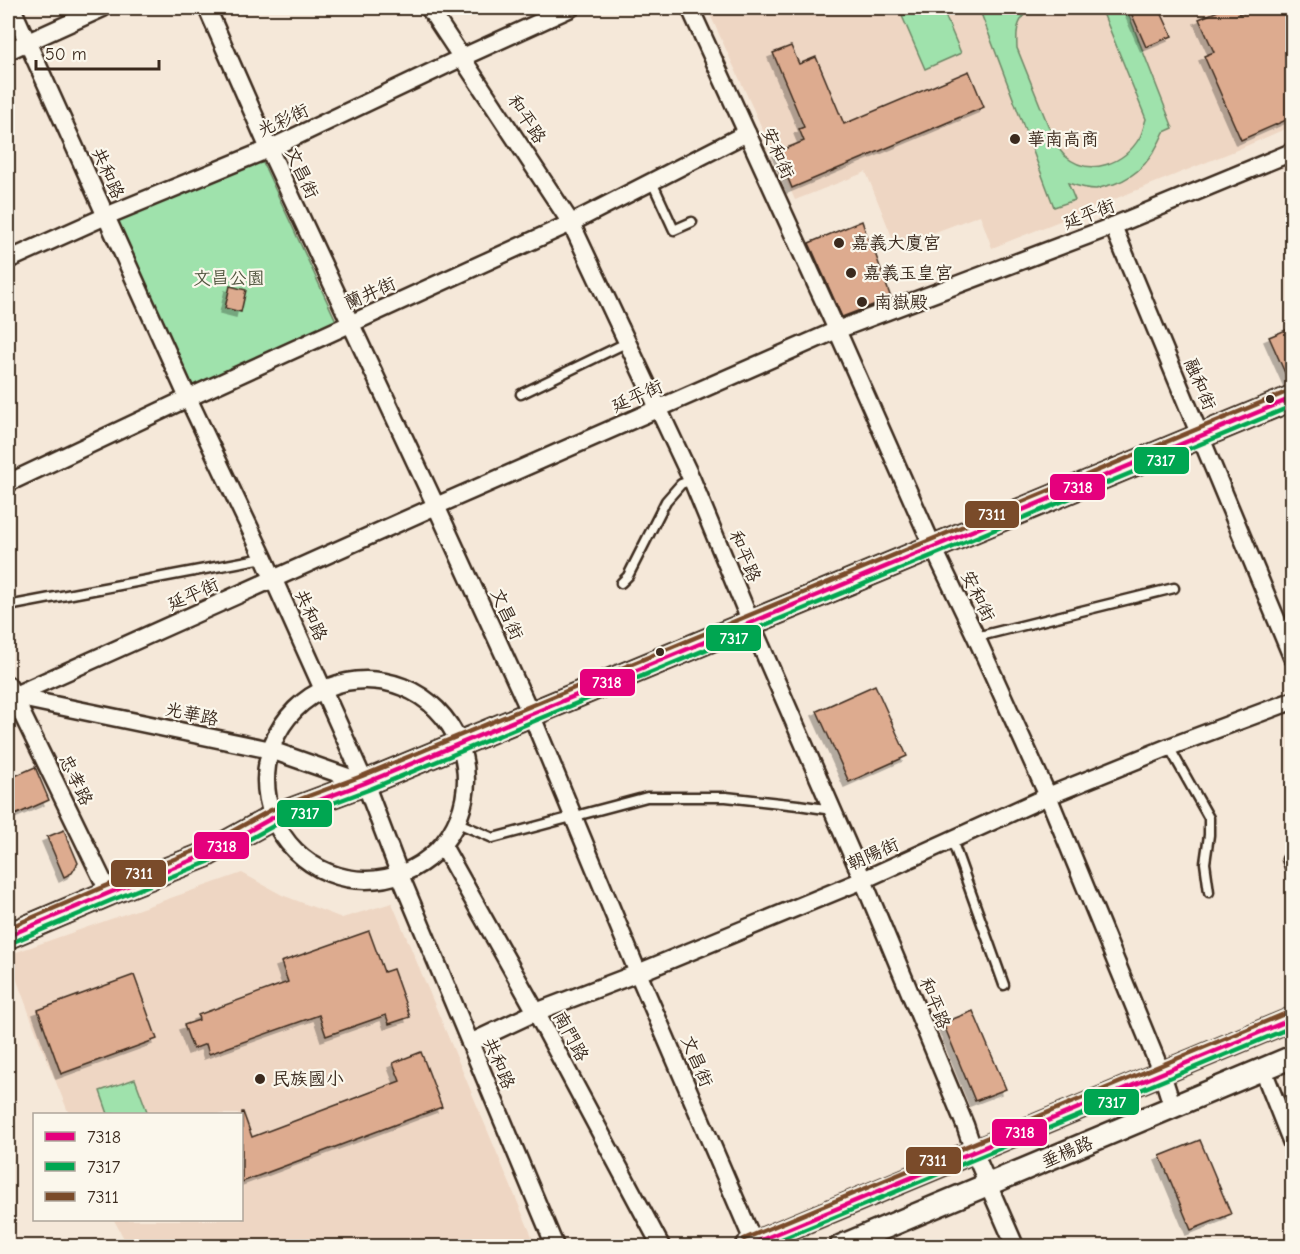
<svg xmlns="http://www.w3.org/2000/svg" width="1300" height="1254" font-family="'Comic Neue','LXGW WenKai TC',sans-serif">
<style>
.built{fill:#eed6c3}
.green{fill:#9fe2ac;stroke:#6d8665;stroke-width:1.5}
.building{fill:#ddab8f;stroke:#3b2a1e;stroke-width:1.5;filter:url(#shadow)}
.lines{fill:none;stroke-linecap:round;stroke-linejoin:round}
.service-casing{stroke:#3b2a1e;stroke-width:13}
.minor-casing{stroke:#3b2a1e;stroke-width:21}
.tertiary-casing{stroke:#3b2a1e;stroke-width:26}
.secondary-casing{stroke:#3b2a1e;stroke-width:28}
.service{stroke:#fbf7ec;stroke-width:8}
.minor{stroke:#fbf7ec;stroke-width:16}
.tertiary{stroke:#fbf7ec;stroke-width:21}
.secondary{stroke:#fbf7ec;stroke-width:24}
.bus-1-casing{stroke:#fbf7ec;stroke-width:9}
.bus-2-casing{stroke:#fbf7ec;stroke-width:9}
.bus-3-casing{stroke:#fbf7ec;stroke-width:9}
.bus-1{stroke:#e5007d;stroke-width:4.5}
.bus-2{stroke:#00a651;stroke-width:4.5}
.bus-3{stroke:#7a4b2a;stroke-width:4.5}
.poi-dot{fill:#3b2a1e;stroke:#fbf7ec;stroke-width:2}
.labels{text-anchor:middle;stroke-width:4.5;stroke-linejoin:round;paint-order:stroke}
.street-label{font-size:18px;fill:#3b2a1e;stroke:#fbf7ec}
.poi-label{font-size:18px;fill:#3b2a1e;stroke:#fbf7ec;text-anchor:start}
.park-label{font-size:18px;fill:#545842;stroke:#fbf7ec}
.line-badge{stroke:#fbf7ec;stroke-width:2}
.badge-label{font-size:16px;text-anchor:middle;font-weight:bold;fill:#fff}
</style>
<defs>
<filter id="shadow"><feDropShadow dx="-5" dy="5" stdDeviation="0" flood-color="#0004"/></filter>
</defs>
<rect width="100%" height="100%" fill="#f5e8d9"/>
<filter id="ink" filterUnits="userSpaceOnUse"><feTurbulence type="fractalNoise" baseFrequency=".0167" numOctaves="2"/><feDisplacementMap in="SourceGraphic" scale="12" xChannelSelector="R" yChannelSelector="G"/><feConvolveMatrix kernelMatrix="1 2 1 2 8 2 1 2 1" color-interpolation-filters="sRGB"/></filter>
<g filter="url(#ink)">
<g class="built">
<path d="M707,8H1292V126L1232,152L992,248L980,215L896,247L866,172L795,200Z"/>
<path d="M242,873L282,895L342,918L392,903L536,1246H128L114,1220H242V1114H69L40,1043L18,983L8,961V955Z"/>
</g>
<g class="green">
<path d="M923,8H942L961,53L925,69L902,16Z"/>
<path d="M979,8H1029C1017,23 1016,29 1017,48L1056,145C1059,149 1062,153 1065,156C1090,178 1125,163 1140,137C1143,131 1144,125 1146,119L1101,8H1126L1173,128L1164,132C1153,157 1140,175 1114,184C1108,185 1101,188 1096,189C1086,189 1077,186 1068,183L1075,200L1054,207Z"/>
<path d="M251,163H263L337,323L193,389L117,222L119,217Z"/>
<path d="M135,1079L148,1114H108L100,1091Z"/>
</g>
<g class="building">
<path d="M1129,8H1159L1172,36L1146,47Z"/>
<path d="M1225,8H1236L1239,14L1255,8H1293V117L1241,140L1204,56L1214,52L1199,19Z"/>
<path d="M791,46L799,64L816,57L844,124L969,71L984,107L792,188L777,152L804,141L799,129L804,127L773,53Z"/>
<path d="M862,221L872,251L874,250L891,298L842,317L809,243Z"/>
<path d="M230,286L246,290L241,312L225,308Z"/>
<path d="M1293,327V384H1290L1269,337Z"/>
<path d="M875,685L907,756L849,782L817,711Z"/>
<path d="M35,767L49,800L8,818V779Z"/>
<path d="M64,830L78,863L72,873L64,877L47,837Z"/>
<path d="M369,931L384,972L393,969L410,1017L389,1024L386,1015L326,1036L319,1015L209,1054L206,1044L193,1049L184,1025L199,1020L198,1015L288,982L281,962Z"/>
<path d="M134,975L157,1039L61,1074L38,1010Z"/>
<path d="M973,1011L1006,1089L975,1101L943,1023Z"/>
<path d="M421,1052L442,1107L242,1182V1112H243L252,1137L400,1081L393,1063Z"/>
<path d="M1200,1140L1231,1214L1191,1230L1160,1156Z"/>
</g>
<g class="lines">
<defs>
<g id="service">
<path d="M652,182L674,230L692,222"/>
<path d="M521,394L628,342"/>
<path d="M621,583L628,576L666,501L681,484L692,480"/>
<path d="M8,606L264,558"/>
<path d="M976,637L1174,588"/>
<path d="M1169,747L1209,818V835L1205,863L1209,892"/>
<path d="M458,823L493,838L647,797H726L798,805L832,810"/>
<path d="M952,840L1004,985"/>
<path d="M1287,859L1292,873"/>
</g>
<g id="minor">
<path d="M12,8L188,398L264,558L365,783L400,875L555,1246"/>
<path d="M207,8L269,149L436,506L531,714L638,973L754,1243"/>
<path d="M429,8L571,223L692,480L751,623L863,880L965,1125L974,1152L1015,1246"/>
<path d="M690,8L837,330L933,547L976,637L1048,796L1162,1074L1173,1108"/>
<path d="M8,51L103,8"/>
<path d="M1113,226L1292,657"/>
<path d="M8,260L106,216L269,149L463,57L571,8"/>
<path d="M8,483L188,398L571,223L747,133"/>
<circle cx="366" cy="780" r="100"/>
<path d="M8,685L109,893"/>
<path d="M11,696L271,750L365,783"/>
<path d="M8,698L436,506L837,330L1113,226L1292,152"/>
<path d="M443,846L536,1012L661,1246"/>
<path d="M470,1043L536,1012L638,973L863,880L1048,796L1169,747L1292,701"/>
<path d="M1263,1070L1292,1143"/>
</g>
<g id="tertiary">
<path d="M747,1246L1292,1019"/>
<path d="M841,1246L1292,1057"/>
</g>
<path id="secondary" d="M8,936L109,893L205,855L274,817L365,783L1292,398"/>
</defs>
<use href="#service" class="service-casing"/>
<use href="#minor" class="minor-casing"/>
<use href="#tertiary" class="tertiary-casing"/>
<use href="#secondary" class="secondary-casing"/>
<use href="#service" class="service"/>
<use href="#minor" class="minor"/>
<use href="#tertiary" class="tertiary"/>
<use href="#secondary" class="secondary"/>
<defs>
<g id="bus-1">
<path d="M8,936L109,893L205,855L274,817L365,783L1292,398"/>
<path d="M747,1246L1292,1019"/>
</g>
<g id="bus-2">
<path d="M11,943L112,900L208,862L277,824L368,790L1292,406"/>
<path d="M765,1246L1292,1027"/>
</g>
<g id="bus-3">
<path d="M8,928L106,886L202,848L271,810L362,776L1289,391"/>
<path d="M744,1239L1289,1012"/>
</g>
</defs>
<use href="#bus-1" class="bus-1-casing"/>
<use href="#bus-2" class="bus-2-casing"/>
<use href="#bus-3" class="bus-3-casing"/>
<use href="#bus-1" class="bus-1"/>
<use href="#bus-2" class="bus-2"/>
<use href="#bus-3" class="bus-3"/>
</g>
</g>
<g class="poi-dot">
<circle cx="1015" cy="139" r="6"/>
<circle cx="839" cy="243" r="6"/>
<circle cx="851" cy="273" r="6"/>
<circle cx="862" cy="302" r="6"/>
<circle cx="1270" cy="399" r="5"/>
<circle cx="660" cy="652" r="5"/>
<circle cx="260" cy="1079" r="6"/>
</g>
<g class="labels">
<g class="street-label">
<text transform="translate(527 119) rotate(57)" y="6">和平路</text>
<text transform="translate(283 120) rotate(-25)" y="6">光彩街</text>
<text transform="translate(778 153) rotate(66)" y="6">安和街</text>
<text transform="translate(108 173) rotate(66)" y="6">共和路</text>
<text transform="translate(302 173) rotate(65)" y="6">文昌街</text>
<text transform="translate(1089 214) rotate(-21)" y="6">延平街</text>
<text transform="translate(370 293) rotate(-24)" y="6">蘭井街</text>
<text transform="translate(1200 384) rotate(67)" y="6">融和街</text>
<text transform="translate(637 396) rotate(-24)" y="6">延平街</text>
<text transform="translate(745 556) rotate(67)" y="6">和平路</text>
<text transform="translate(193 594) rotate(-24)" y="6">延平街</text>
<text transform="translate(978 596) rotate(64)" y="6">安和街</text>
<text transform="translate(507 614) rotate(66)" y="6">文昌街</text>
<text transform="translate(311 615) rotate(66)" y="6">共和路</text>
<text transform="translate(192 714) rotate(12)" y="6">光華路</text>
<text transform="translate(76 780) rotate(64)" y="6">忠孝路</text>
<text transform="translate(873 854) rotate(-24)" y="6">朝陽街</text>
<text transform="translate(935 1003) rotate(68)" y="6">和平路</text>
<text transform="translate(571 1036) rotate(62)" y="6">南門路</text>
<text transform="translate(697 1061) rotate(67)" y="6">文昌街</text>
<text transform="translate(499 1063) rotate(67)" y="6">共和路</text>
<text transform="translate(1067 1152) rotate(-23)" y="6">垂楊路</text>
</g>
<g class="poi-label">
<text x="1027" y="145">華南高商</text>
<text x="851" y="249">嘉義大廈宮</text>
<text x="863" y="279">嘉義玉皇宮</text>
<text x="874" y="308">南嶽殿</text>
<text x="272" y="1085">民族國小</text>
</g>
<g class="park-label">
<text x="229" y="284">文昌公園</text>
</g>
</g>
<g class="line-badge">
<rect x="1133" y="446" width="57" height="29" rx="6" fill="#00a651"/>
<rect x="1049" y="473" width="57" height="28" rx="6" fill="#e5007d"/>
<rect x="964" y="500" width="56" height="29" rx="6" fill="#7a4b2a"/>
<rect x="705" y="624" width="57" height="28" rx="6" fill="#00a651"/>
<rect x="579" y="668" width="57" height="29" rx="6" fill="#e5007d"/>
<rect x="276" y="799" width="57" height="29" rx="6" fill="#00a651"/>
<rect x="193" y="831" width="57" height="29" rx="6" fill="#e5007d"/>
<rect x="110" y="859" width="57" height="29" rx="6" fill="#7a4b2a"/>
<rect x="1083" y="1088" width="57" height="28" rx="6" fill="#00a651"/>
<rect x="991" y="1118" width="57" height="29" rx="6" fill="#e5007d"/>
<rect x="905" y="1146" width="57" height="29" rx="6" fill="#7a4b2a"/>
</g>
<g class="badge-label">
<text x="1161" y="466">7317</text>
<text x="1078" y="493">7318</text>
<text x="992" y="520">7311</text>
<text x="734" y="644">7317</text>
<text x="607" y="688">7318</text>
<text x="305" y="819">7317</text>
<text x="222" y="852">7318</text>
<text x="139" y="879">7311</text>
<text x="1112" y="1108">7317</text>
<text x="1020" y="1138">7318</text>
<text x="933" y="1166">7311</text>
</g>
<rect width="1300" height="1254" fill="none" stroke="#fbf7ec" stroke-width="30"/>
<rect x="15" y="15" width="1270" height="1224" fill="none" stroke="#3b2a1e" stroke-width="2" filter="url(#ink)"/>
<rect x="33" y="1113" width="210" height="108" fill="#fbf7ec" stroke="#aea59a" stroke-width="1.5"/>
<rect x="45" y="1132" width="30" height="9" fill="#e5007d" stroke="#aea59a" stroke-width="1.5"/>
<text x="87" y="1143" font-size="18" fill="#3b2a1e">7318</text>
<rect x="45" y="1162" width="30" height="9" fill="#00a651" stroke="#aea59a" stroke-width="1.5"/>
<text x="87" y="1173" font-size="18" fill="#3b2a1e">7317</text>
<rect x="45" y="1192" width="30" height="9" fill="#7a4b2a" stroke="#aea59a" stroke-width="1.5"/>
<text x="87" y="1203" font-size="18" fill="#3b2a1e">7311</text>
<path d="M36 60v9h123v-9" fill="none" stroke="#3b2a1e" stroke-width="3"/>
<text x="45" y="60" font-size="18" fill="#3b2a1e" stroke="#fbf7ec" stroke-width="4.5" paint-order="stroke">50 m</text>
</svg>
